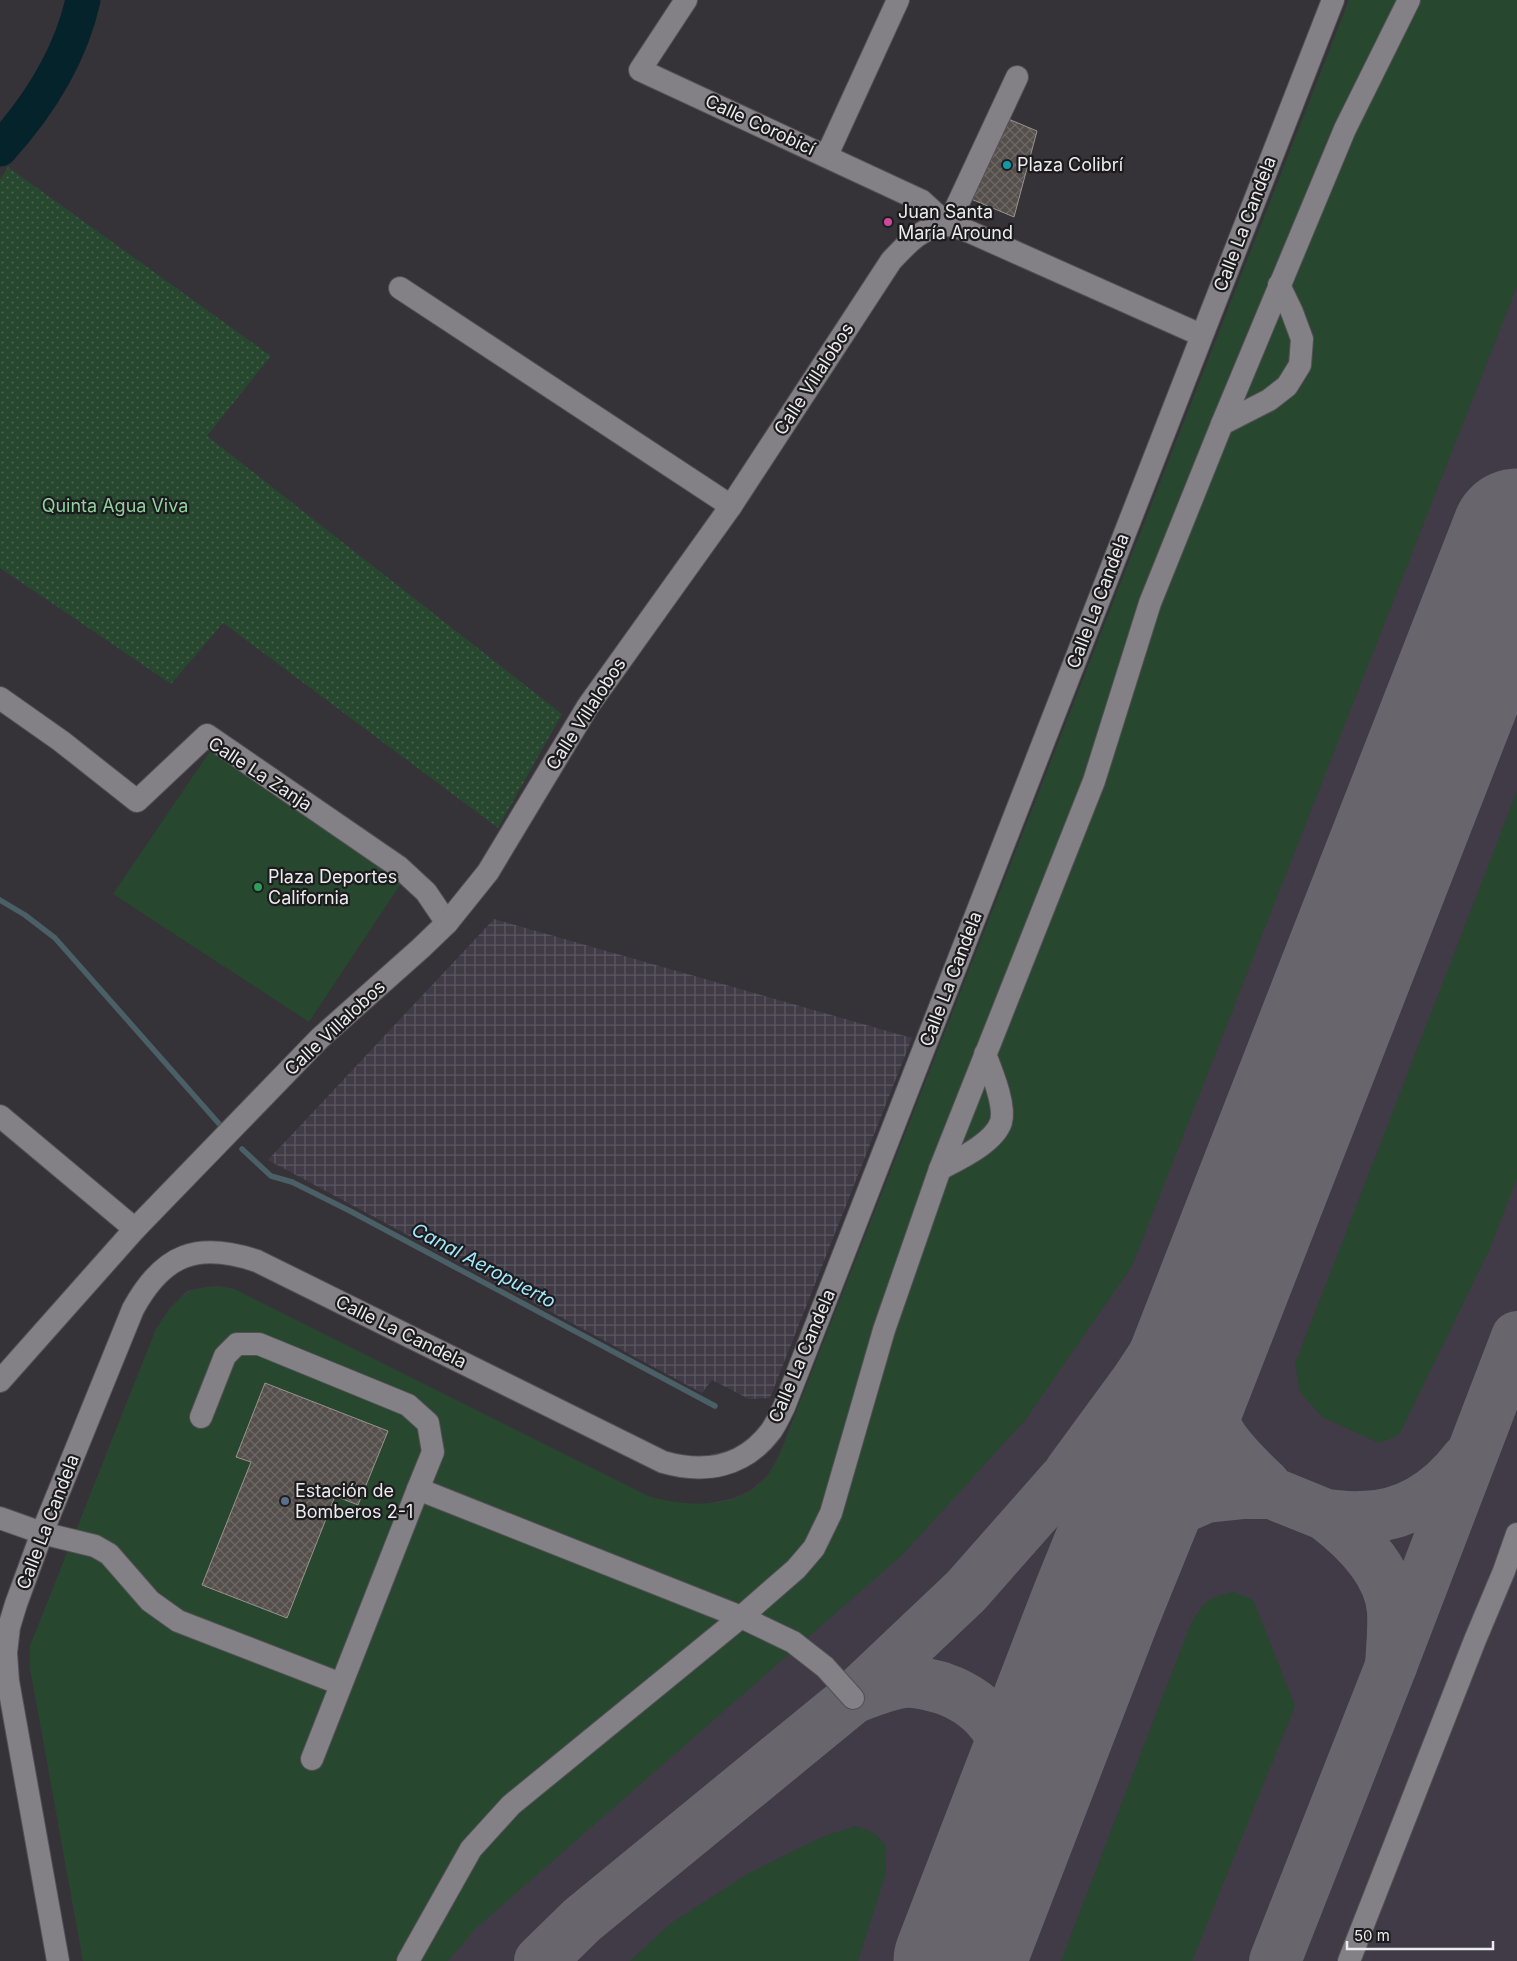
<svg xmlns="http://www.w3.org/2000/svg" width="1517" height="1961" font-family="Inter,sans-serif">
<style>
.industrial{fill:url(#industrial-grid)}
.built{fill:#403b46}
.grass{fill:#27472f}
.park{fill:url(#park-dots)}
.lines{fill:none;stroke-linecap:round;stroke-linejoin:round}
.stream{stroke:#4a5f66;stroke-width:5.5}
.river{stroke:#04232b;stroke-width:35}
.taxiway{stroke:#68666c;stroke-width:52}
.runway{stroke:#68666c;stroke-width:131}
.building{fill:url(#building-cross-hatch);stroke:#99928f}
.minor-casing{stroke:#535055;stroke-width:24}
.minor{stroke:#838086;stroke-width:22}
.culture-dot{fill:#0f9aa8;stroke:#1c1b1d;stroke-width:2}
.hotel-dot{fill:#d1479c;stroke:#1c1b1d;stroke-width:2}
.leisure-dot{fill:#2e9e5b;stroke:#1c1b1d;stroke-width:2}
.service-dot{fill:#5c6f8a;stroke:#1c1b1d;stroke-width:2}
.labels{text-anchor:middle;stroke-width:4.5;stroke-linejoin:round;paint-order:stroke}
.street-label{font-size:18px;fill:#ecebee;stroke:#1c1b1d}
.poi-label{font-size:18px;fill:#ecebee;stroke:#1c1b1d;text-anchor:start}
.park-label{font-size:18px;fill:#92d2a1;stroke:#1c1b1d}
.water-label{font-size:19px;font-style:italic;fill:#a2e9fe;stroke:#1c1b1d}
</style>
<defs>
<pattern id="industrial-grid" width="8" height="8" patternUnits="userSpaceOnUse" patternTransform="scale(1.25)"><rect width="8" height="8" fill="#403b46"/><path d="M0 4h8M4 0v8" fill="none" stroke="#5c5861"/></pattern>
<pattern id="park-dots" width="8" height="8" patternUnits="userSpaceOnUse" patternTransform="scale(1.25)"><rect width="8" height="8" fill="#27472f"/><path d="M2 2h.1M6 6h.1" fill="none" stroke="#46624d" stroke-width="1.8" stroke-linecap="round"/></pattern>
<pattern id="building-cross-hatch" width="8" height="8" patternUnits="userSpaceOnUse" patternTransform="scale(1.25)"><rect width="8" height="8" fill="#554f4c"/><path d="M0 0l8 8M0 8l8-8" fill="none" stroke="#6e6866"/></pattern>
</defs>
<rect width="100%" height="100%" fill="#353238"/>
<path class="industrial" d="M494,919L912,1038L770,1398L749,1399L712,1380L702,1393L268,1160Z"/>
<path class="built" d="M1349,0H1517V1961H83L30,1668V1646L156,1329L169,1309L187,1291L205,1287L218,1286L234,1289L648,1496L672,1503L700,1505L734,1498L751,1490L769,1474L780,1453Z"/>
<g class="grass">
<path d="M1349,0H1517V286L1132,1266L1026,1419L903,1554L475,1929L448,1961H83L30,1668V1646L156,1329C179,1295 190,1281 234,1289L648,1496C687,1507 743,1511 769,1473C773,1467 777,1460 780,1453Z"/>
<path d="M210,751L404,879L309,1022L113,894Z"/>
<path d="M1517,791V1178L1490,1248L1399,1435L1379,1443L1322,1417L1300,1392L1295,1364Z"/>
<path d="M1234,1592L1253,1600L1295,1706L1192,1961H1061L1191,1623C1206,1600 1207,1598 1234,1592Z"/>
<path d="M856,1826L874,1833L885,1844L886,1872L858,1961H630L670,1924L747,1874L822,1837Z"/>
</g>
<path class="park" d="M8,167L271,356L207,436L562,714L498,828L223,623L171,684L0,568V180Z"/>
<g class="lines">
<g class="stream">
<path d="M0,900L25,915L55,938L221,1126"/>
<path d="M242,1149L271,1176L292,1182L350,1211L715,1406"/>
</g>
<path class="river" d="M0,149C39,106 70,58 83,0"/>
<g class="taxiway">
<path d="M1203,1338C1202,1353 1199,1370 1201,1384C1206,1428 1235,1457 1265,1485"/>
<path d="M1070,1472L1136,1382L1180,1315L1278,1145"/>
<path d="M1326,1515C1338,1516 1350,1518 1361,1517C1405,1517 1441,1493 1467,1459"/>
<path d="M1096,1606L1134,1545L1167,1514L1206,1497L1244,1493H1268"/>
<path d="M853,1698C869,1692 887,1684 904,1682C917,1681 930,1685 942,1688C998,1707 1010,1748 1022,1800"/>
<path d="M540,1961L582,1920L853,1698L966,1591L1063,1481L1087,1462L1114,1450L1138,1447L1160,1448L1326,1515C1356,1538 1390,1571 1393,1611C1394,1629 1392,1648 1391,1666"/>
<path d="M1275,1961L1391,1666L1517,1337"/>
</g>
<path class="runway" d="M959,1961L1096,1606L1160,1448L1517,534"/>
</g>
<g class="building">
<path d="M1006,118L1037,131L1014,217L971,199Z"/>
<path d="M265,1383L388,1431L358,1505L335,1496L287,1618L202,1585L251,1462L236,1457Z"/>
</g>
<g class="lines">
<defs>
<g id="minor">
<path d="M686,0L640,70L922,201L948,225L1017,77"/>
<path d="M827,155L898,0"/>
<path d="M400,288L731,506"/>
<path d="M1222,424L1269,400L1287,386L1300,365L1302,339L1292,312L1279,285"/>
<path d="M0,698L61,741L137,801L207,735L399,867L426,892L447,923"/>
<path d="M0,1116L135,1229"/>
<path d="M940,1169C959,1159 994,1143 1001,1122C1006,1105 991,1070 985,1054"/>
<path d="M0,1381L135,1229L320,1038L421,948L447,923L488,872L588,706L731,506L891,261C906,245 922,226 947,225C954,225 963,230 970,232L1201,335"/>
<path d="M201,1417L225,1356L237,1344H259L408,1405L428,1423L433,1452L418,1489"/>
<path d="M0,1518L42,1533L95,1546L109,1554L150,1601L178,1621L341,1684"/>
<path d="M312,1759L418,1489L741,1617L793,1642L825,1667L853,1698"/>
<path d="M58,1961L8,1681L6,1653L9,1627L16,1604L42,1533L133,1309C163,1254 197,1241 257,1261L663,1462C705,1474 744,1467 771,1431C776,1424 780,1415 784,1407L1333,0"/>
<path d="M408,1961L471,1849L511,1805L741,1617L796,1569L814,1548L831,1513L884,1330L940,1169L1094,781L1150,603L1222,424L1345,129L1409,0"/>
<path d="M1349,1961L1475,1640L1504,1571L1517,1534"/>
</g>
</defs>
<use href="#minor" class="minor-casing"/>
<use href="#minor" class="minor"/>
</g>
<circle class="culture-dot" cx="1007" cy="165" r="5"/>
<circle class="hotel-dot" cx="888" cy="222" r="5"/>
<circle class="leisure-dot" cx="258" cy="887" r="5"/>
<circle class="service-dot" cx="285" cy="1501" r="5"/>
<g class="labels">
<g class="street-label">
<text transform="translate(760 125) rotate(25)" y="6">Calle Corobicí</text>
<text transform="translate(1245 224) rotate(-69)" y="6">Calle La Candela</text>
<text transform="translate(814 379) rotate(-57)" y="6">Calle Villalobos</text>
<text transform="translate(1098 601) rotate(-69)" y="6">Calle La Candela</text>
<text transform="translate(586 714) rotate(-57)" y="6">Calle Villalobos</text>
<text transform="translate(260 774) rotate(33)" y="6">Calle La Zanja</text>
<text transform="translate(951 979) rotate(-69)" y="6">Calle La Candela</text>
<text transform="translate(335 1028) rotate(-43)" y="6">Calle Villalobos</text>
<text transform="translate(401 1332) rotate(26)" y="6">Calle La Candela</text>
<text transform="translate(802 1356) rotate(-67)" y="6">Calle La Candela</text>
<text transform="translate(48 1522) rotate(-69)" y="6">Calle La Candela</text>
</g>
<g class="poi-label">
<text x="1017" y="171">Plaza Colibrí</text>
<text x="898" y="218">Juan Santa<tspan x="898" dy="21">María Around</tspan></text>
<text x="268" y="883">Plaza Deportes<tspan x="268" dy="21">California</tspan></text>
<text x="295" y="1497">Estación de<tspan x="295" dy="21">Bomberos 2-1</tspan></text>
</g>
<g class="park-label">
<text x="115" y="512">Quinta Agua Viva</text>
</g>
<g class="water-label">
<text transform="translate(484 1265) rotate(28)" y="7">Canal Aeropuerto</text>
</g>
</g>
<path d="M1347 1941v8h146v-8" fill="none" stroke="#ecebee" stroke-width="2.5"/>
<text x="1354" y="1941" font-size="15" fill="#ecebee" stroke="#1c1b1d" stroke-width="4" paint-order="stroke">50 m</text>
</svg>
